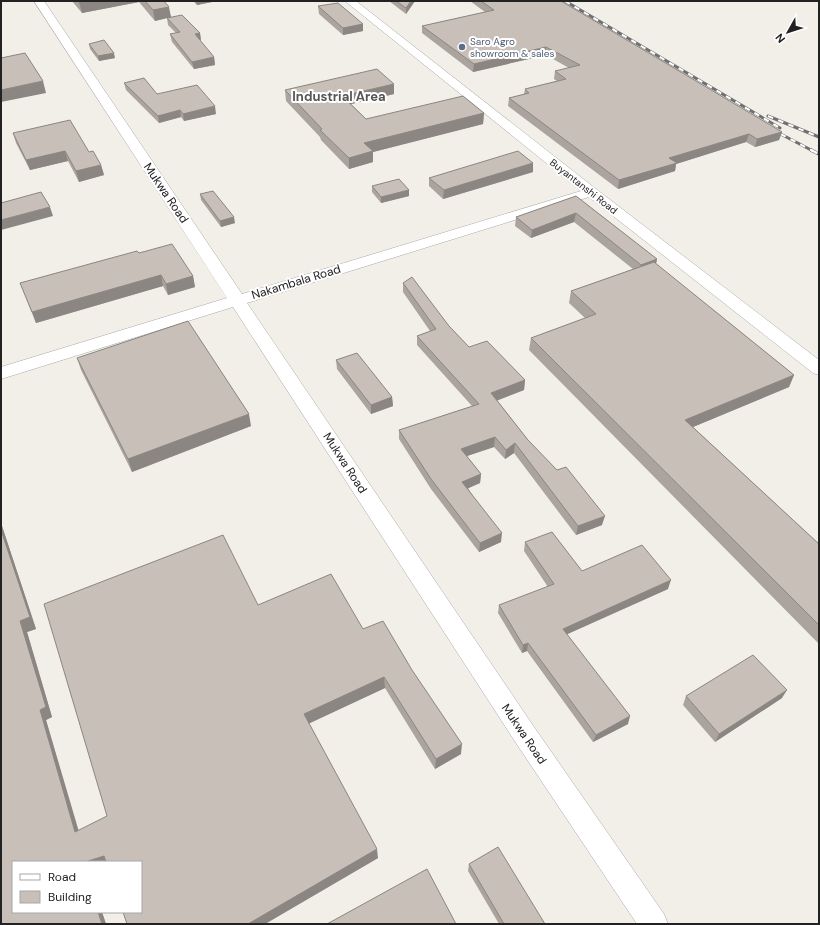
<svg xmlns="http://www.w3.org/2000/svg" width="820" height="925" font-family="'DM Sans',sans-serif">
<style>
.lines{fill:none;stroke-linecap:round;stroke-linejoin:round}
.minor-casing{stroke:#a9a9a9;stroke-width:1}
.minor{fill:#fff;fill-rule:evenodd}
.rail-far1-casing{stroke:#707070;stroke-width:3}
.rail-casing{stroke:#707070;stroke-width:3.5}
.rail-far1{stroke:#fff;stroke-width:2;stroke-dasharray:5.5;stroke-linecap:butt}
.rail{stroke:#fff;stroke-width:2.5;stroke-dasharray:7;stroke-linecap:butt}
.wall{fill:#aba49e}
.shaded-wall{fill:#8b8681}
.building{fill:#c7bfb8;stroke:#8b8681}
.service-dot{fill:#5c6f8a;stroke:#fff;stroke-width:1.5}
.labels{text-anchor:middle;stroke-width:4;stroke-linejoin:round;paint-order:stroke}
.far-service-label{font-size:10px;fill:#4e5e75;stroke:#fff;text-anchor:start}
.far-street-label{font-size:10px;fill:#222;stroke:#fff}
.street-label{font-size:12px;fill:#222;stroke:#fff}
.far-district-label{font-size:13px;font-weight:bold;fill:#555;stroke:#fff}
</style>
<rect width="100%" height="100%" fill="#f2efe9"/>
<g class="lines">
<defs>
<path id="minor" d="M34,1H44L242,294L581,191L345,1H356L596,189L819,360V375L813,373L589,197L247,303L534,727L664,914L668,924H637L516,743L233,307L1,379V367L227,298Z"/>
</defs>
<use href="#minor" class="minor-casing"/>
<use href="#minor" class="minor"/>
<defs>
<g id="rail-far1">
<path d="M565,1L780,128"/>
<path d="M768,116L819,137"/>
<path d="M771,129L813,151"/>
</g>
<path id="rail" d="M811,150L819,154"/>
</defs>
<use href="#rail-far1" class="rail-far1-casing"/>
<use href="#rail" class="rail-casing"/>
<use href="#rail-far1" class="rail-far1"/>
<use href="#rail" class="rail"/>
</g>
<g class="wall">
<path d="M72,1H164L171,17L200,33L201,41H200L214,57L215,65L194,69L172,42L170,34L176,33L168,25L167,18L155,21L139,2L82,13Z"/>
<path d="M193,1H217L197,5Z"/>
<path d="M389,1H415L406,14Z"/>
<path d="M470,1H561L782,132L779,140L755,147L746,142L676,164L675,171L618,189L508,106L509,98L524,94L525,89L557,81L554,79L555,71L569,68L546,55L473,72L422,33V26L485,12Z"/>
<path d="M318,6L363,24V31L343,35L319,14Z"/>
<path d="M89,44L115,58L99,61L90,49Z"/>
<path d="M124,83L157,94L216,114L184,121L181,117L159,123L126,90Z"/>
<path d="M285,90L394,94L351,104L366,119L484,113L483,124L373,152V162L349,169L321,140L320,137L286,101Z"/>
<path d="M13,133L89,152L101,165L104,175L79,182L68,161L30,170L16,143Z"/>
<path d="M533,172L443,199L429,186V178Z"/>
<path d="M372,186L409,190V196L381,203L372,192Z"/>
<path d="M200,194L235,223L221,227L201,200Z"/>
<path d="M576,196L657,259L656,264L794,375L789,387L693,427L819,544V644L529,350L531,338L585,318L569,303L571,291L633,269L574,222L531,238L515,226L516,217Z"/>
<path d="M139,253L193,276L195,287L168,295L163,286L36,323L20,283Z"/>
<path d="M403,283L449,326L469,347L525,380L524,390L497,400L528,440L602,525L576,535L514,453L505,459L494,447L467,456L481,474L480,483L468,488L501,542L479,552L431,489L399,439V430L472,406L417,345V336L430,331L403,292Z"/>
<path d="M77,358L251,426L132,472L81,370Z"/>
<path d="M336,360L392,397L393,406L371,414L337,369Z"/>
<path d="M1,523L36,629L27,632L52,717L46,720L78,831L107,816L258,605L363,629L461,754L435,769L385,688L309,723L378,858L265,924H127L141,862H13L102,912L106,924H1Z"/>
<path d="M525,542L582,571L668,589L567,634L628,724L593,742L527,651L522,653L498,613L499,605L548,587L524,551Z"/>
<path d="M686,696L782,698L715,742L683,705Z"/>
<path d="M469,864L545,924H499L468,871Z"/>
</g>
<g class="shaded-wall">
<path d="M86,1H138L139,2L82,13L79,2Z"/>
<path d="M196,1H217L197,5Z"/>
<path d="M411,1H415L406,14V8Z"/>
<path d="M169,7L171,17L155,21L153,10Z"/>
<path d="M363,24V31L343,35V28Z"/>
<path d="M200,33L201,41L196,42L195,34Z"/>
<path d="M546,47V55L473,72L474,64Z"/>
<path d="M114,53L115,58L99,61L98,56Z"/>
<path d="M214,57L215,65L194,69L192,62Z"/>
<path d="M43,81L46,93L1,102V90Z"/>
<path d="M394,84V94L343,106L342,96Z"/>
<path d="M215,106L216,114L184,121L183,114Z"/>
<path d="M180,110L181,117L159,123L158,116Z"/>
<path d="M484,113L483,124L373,152V162L349,169V158L364,143Z"/>
<path d="M782,132L779,140L755,147L757,139Z"/>
<path d="M749,134L746,142L676,164L675,171L618,189L619,180L669,158Z"/>
<path d="M65,151L68,161L30,170L26,160Z"/>
<path d="M533,163V172L443,199L444,190Z"/>
<path d="M101,165L104,175L79,182L76,171Z"/>
<path d="M409,190V196L381,203V197Z"/>
<path d="M50,207L53,216L1,230V220Z"/>
<path d="M576,213L574,222L531,238L532,230Z"/>
<path d="M234,217L235,223L221,227L220,221Z"/>
<path d="M657,259L655,268L639,274L641,265Z"/>
<path d="M161,275L163,286L36,323L32,312Z"/>
<path d="M193,276L195,287L168,295L166,284Z"/>
<path d="M794,375L789,387L681,432L685,420Z"/>
<path d="M525,380L524,390L491,403V393Z"/>
<path d="M392,397L393,406L371,414V405Z"/>
<path d="M249,414L251,426L132,472L128,459Z"/>
<path d="M495,437L494,447L461,458V449Z"/>
<path d="M515,443L514,453L505,459L506,450Z"/>
<path d="M481,474L480,483L462,491V482Z"/>
<path d="M605,516L602,525L576,535L578,526Z"/>
<path d="M1,523L36,629L27,632L52,717L46,720L82,842L75,832L40,710L1,530Z"/>
<path d="M502,533L501,542L479,552L480,543Z"/>
<path d="M671,580L668,589L561,637L563,629Z"/>
<path d="M528,643L527,651L522,653L523,645Z"/>
<path d="M384,677L385,688L306,725L304,714Z"/>
<path d="M787,690L782,698L715,742L719,734Z"/>
<path d="M630,716L628,724L593,742L596,735Z"/>
<path d="M462,744L461,754L435,769L436,759Z"/>
<path d="M377,849L378,858L265,924H248Z"/>
<path d="M104,856L108,862H85Z"/>
<path d="M98,912H102L106,924H102Z"/>
</g>
<g class="building">
<path d="M78,1H86L79,2Z"/>
<path d="M145,1H164L169,7L153,10Z"/>
<path d="M396,1H411L406,8Z"/>
<path d="M481,1H561L782,132L757,139L749,134L669,158L677,163L619,180L509,98L529,93L525,89L566,79L555,71L580,65L546,47L474,64L422,26L494,10Z"/>
<path d="M338,3L363,24L343,28L318,6Z"/>
<path d="M182,15L200,33L195,34L214,57L192,62L170,34L180,32L167,18Z"/>
<path d="M104,40L114,53L98,56L89,44Z"/>
<path d="M25,53L43,81L1,90V58Z"/>
<path d="M377,69L394,84L342,96L366,119L463,96L484,113L364,143L373,151L349,158L320,130L322,129L285,90Z"/>
<path d="M144,78L157,94L197,85L215,106L183,114L180,110L158,116L124,83Z"/>
<path d="M70,120L89,152L93,151L101,165L76,171L65,151L26,160L13,133Z"/>
<path d="M518,151L533,163L444,190L429,178Z"/>
<path d="M399,179L409,190L381,197L372,186Z"/>
<path d="M213,191L234,217L220,221L200,194Z"/>
<path d="M41,192L50,207L1,220V203Z"/>
<path d="M576,196L657,259L641,265L576,213L532,230L516,217Z"/>
<path d="M172,244L193,276L166,284L161,275L32,312L20,283L137,251L139,253Z"/>
<path d="M654,262L794,375L685,420L819,544V625L531,338L596,314L571,291Z"/>
<path d="M412,277L449,326L469,347L487,341L525,380L491,393L528,440L557,470L566,467L605,516L578,526L515,443L506,450L495,437L461,449L481,474L462,482L502,533L480,543L431,479L399,430L479,404L417,336L436,329L403,283Z"/>
<path d="M188,321L249,414L128,459L77,358Z"/>
<path d="M357,353L392,397L371,405L336,360Z"/>
<path d="M1,530L30,617L20,621L46,707L40,710L75,832L107,816L44,604L223,535L258,605L331,574L363,629L383,621L412,670L462,744L436,759L384,677L304,714L377,849L248,924H127L123,912H141V862H106L104,856L85,862H13V912H98L102,924H1Z"/>
<path d="M552,532L582,571L642,545L671,580L563,629L630,716L596,735L528,643L523,645L499,605L554,584L525,542Z"/>
<path d="M753,655L787,690L719,734L686,696Z"/>
<path d="M498,847L545,924H504L469,864Z"/>
<path d="M427,869L456,924H327Z"/>
</g>
<circle class="service-dot" cx="462" cy="47" r="4"/>
<g class="labels">
<g class="far-service-label">
<text x="470" y="45">Saro Agro<tspan x="470" dy="12">showroom &amp; sales</tspan></text>
</g>
<g class="far-street-label">
<text transform="translate(584 186) rotate(38)" y="4">Buyantanshi Road</text>
</g>
<g class="street-label">
<text transform="translate(166 193) rotate(56)" y="4">Mukwa Road</text>
<text transform="translate(296 282) rotate(-17)" y="4">Nakambala Road</text>
<text transform="translate(345 463) rotate(57)" y="4">Mukwa Road</text>
<text transform="translate(524 734) rotate(56)" y="4">Mukwa Road</text>
</g>
<g class="far-district-label">
<text x="339" y="101">Industrial Area</text>
</g>
</g>
<rect width="820" height="925" fill="none" stroke="#222222" stroke-width="4"/>
<rect x="12" y="861" width="130" height="52" fill="#ffffff" stroke="#a7a7a7"/>
<rect x="20" y="874" width="20" height="6" fill="#ffffff" stroke="#a7a7a7"/>
<text x="48" y="881" font-size="12" fill="#222222">Road</text>
<rect x="20" y="891" width="20" height="12" fill="#c7bfb8" stroke="#a7a7a7"/>
<text x="48" y="901" font-size="12" fill="#222222">Building</text>
<g transform="translate(788 32) rotate(231)" stroke="#ffffff" stroke-width="3" paint-order="stroke">
<path d="M0-3L7 15L0 10L-7 15Z" fill="#222222"/>
<text y="-6" font-size="11" font-weight="bold" text-anchor="middle" fill="#222222">N</text>
</g>
</svg>
